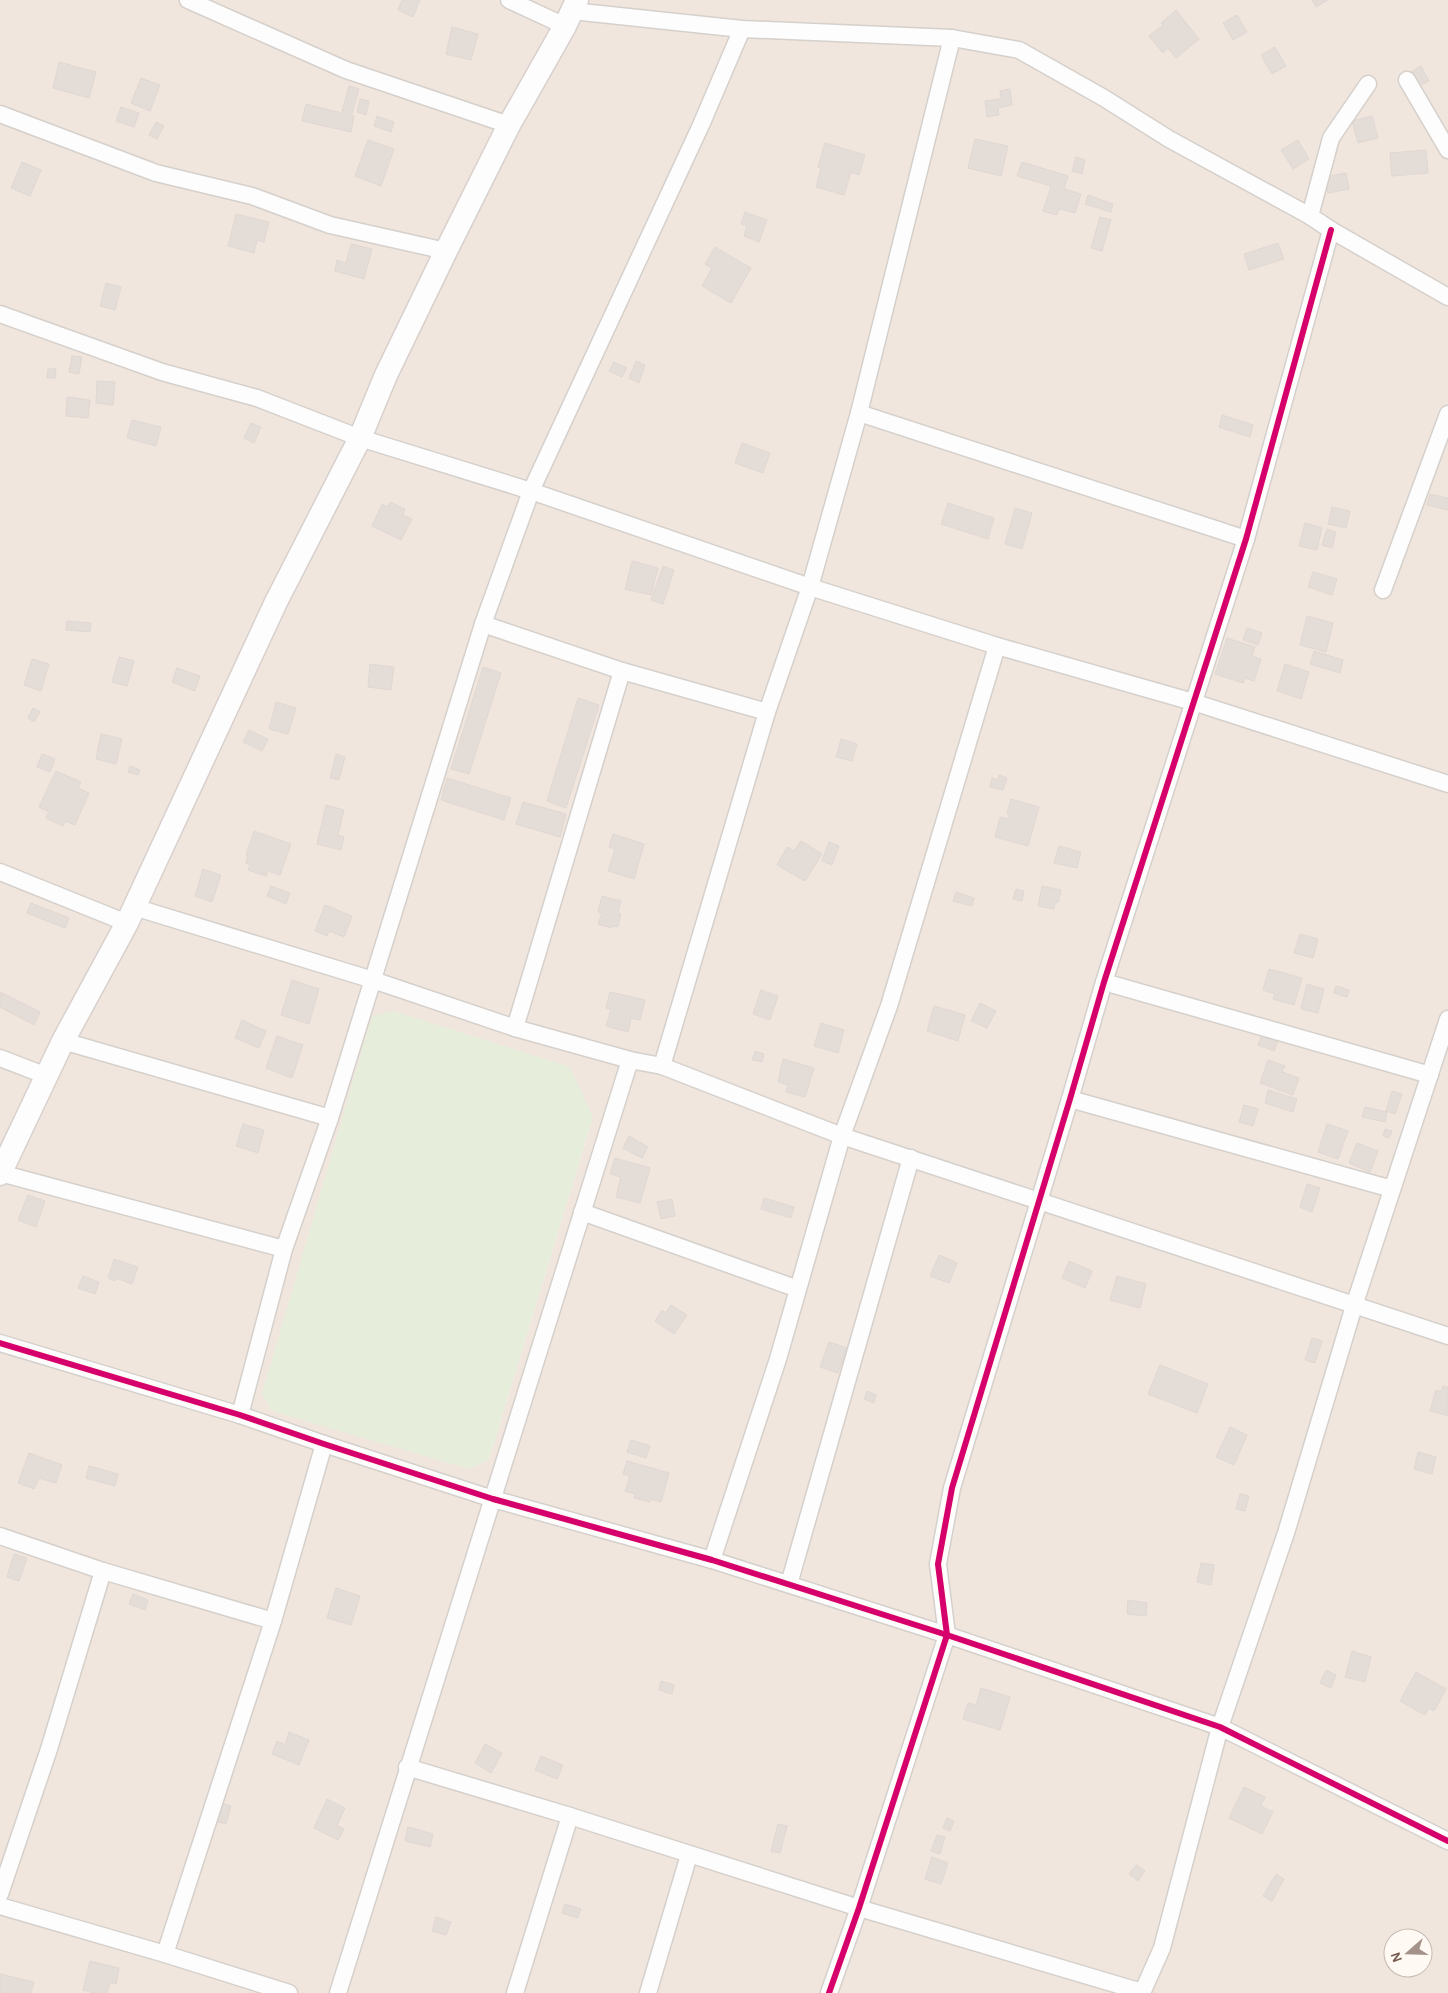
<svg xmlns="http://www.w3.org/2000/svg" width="1448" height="1993" font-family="'Alegreya Sans',sans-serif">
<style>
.residential{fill:#f0e6de;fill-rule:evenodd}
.green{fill:#e6eedb}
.building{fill:#e4ddd7;stroke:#e1d7d2}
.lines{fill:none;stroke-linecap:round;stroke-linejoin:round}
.street-casing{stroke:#d5d0cb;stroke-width:19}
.secondary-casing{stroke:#d8d0cc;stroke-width:25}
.street{stroke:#fefdfd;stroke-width:16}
.secondary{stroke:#fefdfd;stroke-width:22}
.cycleway-casing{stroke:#fef9f2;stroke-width:9}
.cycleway{stroke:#d6006c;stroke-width:6}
</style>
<rect width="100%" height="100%" fill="#f8f4f0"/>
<path class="residential" d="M0,0H1448V1993H0ZM593,1117L489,1459L469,1469ZM1393,1938H1423V1968H1393Z"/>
<path class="green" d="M394,1011L570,1067L593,1117L489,1459L469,1469L272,1411L262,1394L372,1016Z"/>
<g class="building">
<path d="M402,0H420L413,17L398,10Z"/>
<path d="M1312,0H1328L1316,7Z"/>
<path d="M1176,10L1199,39L1176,58L1168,48L1163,53L1149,36L1163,25L1161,23Z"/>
<path d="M1237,15L1247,32L1233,40L1223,23Z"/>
<path d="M452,27L478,34L471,60L446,54Z"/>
<path d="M1275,47L1286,66L1272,74L1261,55Z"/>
<path d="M59,62L96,72L89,98L53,88Z"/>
<path d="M1421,66L1429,81L1418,86L1411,72Z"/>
<path d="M141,78L160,85L150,111L131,103Z"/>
<path d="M349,86L359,89L352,114L342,111Z"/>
<path d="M1010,89L1012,105L998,108L999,115L987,117L985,101L1001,99L1000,91Z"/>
<path d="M360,99L369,101L366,115L357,112Z"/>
<path d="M306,104L354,116L351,132L302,121Z"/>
<path d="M121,107L139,113L134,127L116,121Z"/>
<path d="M377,116L394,122L391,132L374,126Z"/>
<path d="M1372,116L1378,138L1358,143L1352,121Z"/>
<path d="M156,122L164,126L157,139L149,135Z"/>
<path d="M975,139L1008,146L1001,176L968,168Z"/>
<path d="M368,140L394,149L381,186L355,176Z"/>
<path d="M1298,140L1309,159L1293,169L1281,150Z"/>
<path d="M825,143L865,155L859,175L851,172L844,195L816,187L821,168L818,167Z"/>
<path d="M1426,150L1428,173L1392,176L1390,153Z"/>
<path d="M1076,157L1085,160L1082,174L1072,171Z"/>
<path d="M22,162L41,170L30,196L11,188Z"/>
<path d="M1022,162L1068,176L1064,189L1081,194L1075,213L1059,209L1057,215L1043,211L1051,186L1017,176Z"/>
<path d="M1346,173L1349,189L1328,193L1325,177Z"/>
<path d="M1088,195L1113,204L1111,212L1085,204Z"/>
<path d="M745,212L767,220L759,242L744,236L747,226L741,224Z"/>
<path d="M236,214L269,222L264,242L257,240L254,253L228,246Z"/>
<path d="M1100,217L1111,220L1102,251L1091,248Z"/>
<path d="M1278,243L1284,259L1249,270L1244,254Z"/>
<path d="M351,244L372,249L364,279L335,271L337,260L346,263Z"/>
<path d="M715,247L751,268L731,303L702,286L712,268L705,264Z"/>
<path d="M106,283L121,287L115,310L100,306Z"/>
<path d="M72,356L82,357L79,374L69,372Z"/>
<path d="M636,361L645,365L639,383L629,378Z"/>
<path d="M614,362L627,368L622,377L609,371Z"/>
<path d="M48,369H56L55,378H47Z"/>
<path d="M97,381L115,382L113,405L96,403Z"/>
<path d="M67,397L90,400L88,418L66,416Z"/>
<path d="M1222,415L1253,425L1250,437L1219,427Z"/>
<path d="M132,420L161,427L156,446L127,438Z"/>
<path d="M251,423L261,427L254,443L244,438Z"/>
<path d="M742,443L770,453L763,473L735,463Z"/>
<path d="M1430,494L1448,498V510L1427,505Z"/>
<path d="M390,502L405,509L403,515L412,519L401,540L372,526L382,504L388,507Z"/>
<path d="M948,503L994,518L988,539L941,524Z"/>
<path d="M1332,507L1350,511L1346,528L1328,524Z"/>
<path d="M1015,508L1032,513L1022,549L1005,544Z"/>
<path d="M1305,523L1322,528L1317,550L1299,546Z"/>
<path d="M1327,529L1336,532L1332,548L1322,545Z"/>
<path d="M632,561L658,568L651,595L625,589Z"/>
<path d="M663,566L674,570L663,604L651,600Z"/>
<path d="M1313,572L1337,579L1332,595L1308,587Z"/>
<path d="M1307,616L1333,623L1326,652L1300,645Z"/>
<path d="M67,621L91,623L90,632L66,630Z"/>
<path d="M1247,628L1262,633L1258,645L1243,640Z"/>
<path d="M1227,638L1255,647L1252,656L1261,659L1254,681L1245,678L1243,683L1215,674Z"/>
<path d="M1314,651L1343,660L1340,673L1310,664Z"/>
<path d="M119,657L134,661L127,686L112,682Z"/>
<path d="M32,659L49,664L41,691L24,685Z"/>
<path d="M370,664L394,667L391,690L368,687Z"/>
<path d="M1285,664L1309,672L1301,699L1277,691Z"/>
<path d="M483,667L501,673L469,774L451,769Z"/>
<path d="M177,668L200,676L195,691L172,682Z"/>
<path d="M578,698L599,705L566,808L547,801Z"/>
<path d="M276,702L296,708L288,734L269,729Z"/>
<path d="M33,708L40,712L34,722L28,718Z"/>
<path d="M249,730L268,739L262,751L243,742Z"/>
<path d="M101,734L122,739L116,764L96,759Z"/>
<path d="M841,739L857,744L852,761L836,757Z"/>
<path d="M42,754L55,759L50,772L37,767Z"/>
<path d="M336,754L345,757L339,780L330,778Z"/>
<path d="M130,766L140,770L138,775L128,772Z"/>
<path d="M56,771L81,782L78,788L89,793L75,825L65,821L63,826L46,818L49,812L39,807Z"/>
<path d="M999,775L1007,778L1003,790L990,787L992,778L998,780Z"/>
<path d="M447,778L511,798L504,820L441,800Z"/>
<path d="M1011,799L1039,807L1028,846L995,837L1000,817L1009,819L1010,815L1007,814Z"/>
<path d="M523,802L566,814L560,837L516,824Z"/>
<path d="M326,805L344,810L338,835L344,837L341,850L317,844Z"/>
<path d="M254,831L291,844L280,875L268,871L266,876L248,870L250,865L246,863L248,856L246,855Z"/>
<path d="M613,834L644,844L634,879L608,871L615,849L609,847Z"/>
<path d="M801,841L822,854L805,881L777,865L787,847L794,851Z"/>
<path d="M829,842L839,846L832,865L822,861Z"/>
<path d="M1059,846L1081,852L1077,868L1054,863Z"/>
<path d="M203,869L221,875L212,902L195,896Z"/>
<path d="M271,886L290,893L286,904L267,896Z"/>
<path d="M1042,886L1061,890L1058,903L1055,902L1054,909L1038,906Z"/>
<path d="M1016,889L1024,891L1022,901L1013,899Z"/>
<path d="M956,892L974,898L972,906L953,901Z"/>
<path d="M602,896L621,901L618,913L621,914L618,927L613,926L612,928L598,924L602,913L598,912Z"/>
<path d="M31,903L69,918L65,928L27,913Z"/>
<path d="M325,905L352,916L344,937L329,931L327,936L315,931Z"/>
<path d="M1300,934L1318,939L1313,958L1294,953Z"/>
<path d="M1269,969L1302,978L1294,1005L1273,999L1275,994L1263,990Z"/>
<path d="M292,980L319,989L309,1024L281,1015Z"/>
<path d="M1307,984L1324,989L1318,1013L1301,1009Z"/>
<path d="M1336,986L1349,990L1347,997L1334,993Z"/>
<path d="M761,990L778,996L770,1020L753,1014Z"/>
<path d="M0,992L40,1012L34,1025L0,1007Z"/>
<path d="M610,992L645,1000L640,1020L631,1018L628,1032L606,1026L611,1009L606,1008Z"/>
<path d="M980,1003L996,1011L987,1028L971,1021Z"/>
<path d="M934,1006L965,1015L958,1041L927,1031Z"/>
<path d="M242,1020L266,1031L259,1048L235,1038Z"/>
<path d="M821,1023L844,1030L838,1053L814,1046Z"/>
<path d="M1262,1035L1278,1041L1274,1051L1258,1045Z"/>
<path d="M277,1036L303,1045L292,1078L266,1068Z"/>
<path d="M755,1051L764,1054L762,1062L752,1060Z"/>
<path d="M783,1059L814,1068L805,1097L786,1092L788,1085L778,1082Z"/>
<path d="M1268,1060L1285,1066L1282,1072L1299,1078L1293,1095L1260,1083Z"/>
<path d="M1268,1090L1297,1099L1293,1112L1265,1103Z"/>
<path d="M1392,1091L1402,1094L1395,1114L1386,1111Z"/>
<path d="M1244,1105L1258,1109L1253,1126L1239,1122Z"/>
<path d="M1365,1107L1387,1112L1385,1122L1362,1117Z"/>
<path d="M243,1124L264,1130L258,1153L236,1146Z"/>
<path d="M1327,1124L1348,1131L1338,1159L1318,1152Z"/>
<path d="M1385,1129L1392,1131L1389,1138L1383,1136Z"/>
<path d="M629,1136L648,1147L642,1158L623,1148Z"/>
<path d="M1357,1143L1378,1151L1370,1172L1349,1163Z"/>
<path d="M615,1158L650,1168L640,1203L616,1197L621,1177L610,1174Z"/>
<path d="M1307,1184L1320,1188L1312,1212L1300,1207Z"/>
<path d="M28,1195L45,1201L36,1227L18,1220Z"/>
<path d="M764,1198L794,1207L791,1218L761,1209Z"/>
<path d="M672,1199L675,1216L661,1219L657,1202Z"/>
<path d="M939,1255L957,1263L949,1283L930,1276Z"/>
<path d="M114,1259L138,1267L132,1284L116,1278L115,1281L108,1278Z"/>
<path d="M1069,1261L1092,1271L1085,1288L1062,1278Z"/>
<path d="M83,1276L99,1282L95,1294L78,1288Z"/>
<path d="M1117,1276L1146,1284L1140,1308L1110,1300Z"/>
<path d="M671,1305L687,1315L674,1334L655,1321L662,1310L666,1313Z"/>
<path d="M1312,1338L1322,1341L1315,1363L1305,1360Z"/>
<path d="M829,1342L847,1348L838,1373L820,1367Z"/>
<path d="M1160,1365L1208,1384L1197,1413L1148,1394Z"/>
<path d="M1443,1386L1448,1387V1416L1430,1411L1436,1390L1441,1392Z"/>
<path d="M867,1391L876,1395L874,1403L864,1399Z"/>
<path d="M1230,1427L1247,1435L1234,1465L1216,1457Z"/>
<path d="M631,1440L650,1446L646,1458L627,1452Z"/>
<path d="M1418,1452L1436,1457L1432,1474L1414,1469Z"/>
<path d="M29,1453L62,1465L56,1483L39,1478L34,1489L18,1483Z"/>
<path d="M627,1461L669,1473L661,1502L651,1499L650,1502L634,1498L635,1494L625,1491L630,1476L623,1474Z"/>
<path d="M89,1466L118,1474L115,1486L86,1478Z"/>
<path d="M1240,1494L1249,1496L1245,1511L1236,1509Z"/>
<path d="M14,1554L27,1558L19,1581L7,1577Z"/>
<path d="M1201,1563L1214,1565L1211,1585L1197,1582Z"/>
<path d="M336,1588L360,1596L351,1625L327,1618Z"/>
<path d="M133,1594L148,1600L145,1610L129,1604Z"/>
<path d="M1128,1600L1147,1603L1146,1616L1127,1614Z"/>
<path d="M1352,1651L1371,1657L1365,1682L1345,1677Z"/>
<path d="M1326,1670L1336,1675L1331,1688L1320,1683Z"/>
<path d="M1416,1672L1446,1689L1434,1711L1429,1708L1425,1715L1400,1701Z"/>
<path d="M661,1681L674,1685L672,1694L659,1690Z"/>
<path d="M981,1688L1010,1697L1000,1730L963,1719L968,1703L976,1705Z"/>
<path d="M289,1732L309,1740L299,1765L272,1754L277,1741L285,1745Z"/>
<path d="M485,1744L502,1753L491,1773L475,1763Z"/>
<path d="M541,1756L563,1765L557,1779L535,1770Z"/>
<path d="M1244,1787L1265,1797L1261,1806L1273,1812L1262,1834L1229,1818Z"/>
<path d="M327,1799L345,1808L337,1826L344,1829L338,1840L314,1828Z"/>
<path d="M219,1802L231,1806L226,1824L214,1821Z"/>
<path d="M947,1818L954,1821L950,1831L943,1828Z"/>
<path d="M778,1824L787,1826L780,1853L771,1851Z"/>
<path d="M408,1827L433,1834L430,1847L405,1841Z"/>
<path d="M937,1835L945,1837L940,1854L931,1851Z"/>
<path d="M932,1857L948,1863L941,1884L925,1879Z"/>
<path d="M1136,1865L1145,1871L1138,1881L1129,1874Z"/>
<path d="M1276,1874L1284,1879L1272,1901L1263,1896Z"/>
<path d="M565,1904L581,1909L578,1918L562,1913Z"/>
<path d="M436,1917L451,1922L446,1935L432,1931Z"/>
<path d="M90,1961L119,1968L116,1984L110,1983L107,1993H94L83,1990Z"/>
<path d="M0,1974L34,1982L31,1993H0Z"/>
</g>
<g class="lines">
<defs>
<g id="street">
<path d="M188,0L346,70L509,125"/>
<path d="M509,0L565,26"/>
<path d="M572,11L742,29L952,38L1019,50L1104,98L1169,139L1310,216L1331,230L1448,297"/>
<path d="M1407,80L1448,150"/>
<path d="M0,114L156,173L252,196L330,225L446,251"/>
<path d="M1310,216L1331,138L1368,84"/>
<path d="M0,314L162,372L257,398L360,438L531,491L810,587L997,646L1193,702L1448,784"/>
<path d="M859,413L1246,539"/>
<path d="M1383,590L1448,414"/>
<path d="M483,624L622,671L767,712"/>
<path d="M0,872L127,923"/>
<path d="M134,907L373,980L515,1028L630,1060L662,1066L842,1136L1448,1336"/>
<path d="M1104,982L1430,1075"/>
<path d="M515,1028L622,671"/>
<path d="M63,1041L330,1118"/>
<path d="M0,1058L47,1076"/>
<path d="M662,1066L767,712L810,587L859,413L952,38"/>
<path d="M1070,1099L1392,1189"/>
<path d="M0,1173L284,1249"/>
<path d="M582,1212L798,1289"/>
<path d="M0,1343L240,1415L324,1444L493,1499L712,1560L947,1635L1220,1727L1448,1841"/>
<path d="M240,1415L284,1249L330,1118L483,624L531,491L701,125L742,29"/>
<path d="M0,1536L103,1571L273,1621"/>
<path d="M712,1560L778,1359L842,1136L889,1006L997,646"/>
<path d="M789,1584L911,1158"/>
<path d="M407,1767L570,1816L859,1908L1142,1992"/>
<path d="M0,1894L49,1749L103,1571"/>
<path d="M0,1906L165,1954L289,1993"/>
<path d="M165,1954L273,1621L324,1444"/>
<path d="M338,1993L630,1060"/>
<path d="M515,1993L570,1816"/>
<path d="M648,1993L689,1855"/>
<path d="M829,1993L859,1908L947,1635L938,1564L952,1488L1070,1099L1104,982L1246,539L1331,230"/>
<path d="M1142,1993L1162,1948L1220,1727L1286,1533L1354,1306L1448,1019"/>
</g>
<path id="secondary" d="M0,1174L63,1041L127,923L276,602L360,438L386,375L446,251L509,125L565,26L577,0"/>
</defs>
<use href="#street" class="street-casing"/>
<use href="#secondary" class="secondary-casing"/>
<use href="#street" class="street"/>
<use href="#secondary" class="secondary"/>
<defs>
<g id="cycleway">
<path d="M0,1343L240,1415L324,1444L493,1499L712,1560L947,1635L1220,1727L1448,1841"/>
<path d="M829,1993L859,1908L947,1635L938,1564L952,1488L1070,1099L1104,982L1246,539L1331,230"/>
</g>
</defs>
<use href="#cycleway" class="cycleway-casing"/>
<use href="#cycleway" class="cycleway"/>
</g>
<g transform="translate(1408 1953) rotate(250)"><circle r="24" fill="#fef9f2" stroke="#c8bab1"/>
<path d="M0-4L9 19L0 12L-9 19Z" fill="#a49188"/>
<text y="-8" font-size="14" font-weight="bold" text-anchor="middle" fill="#765b50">N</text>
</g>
</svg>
